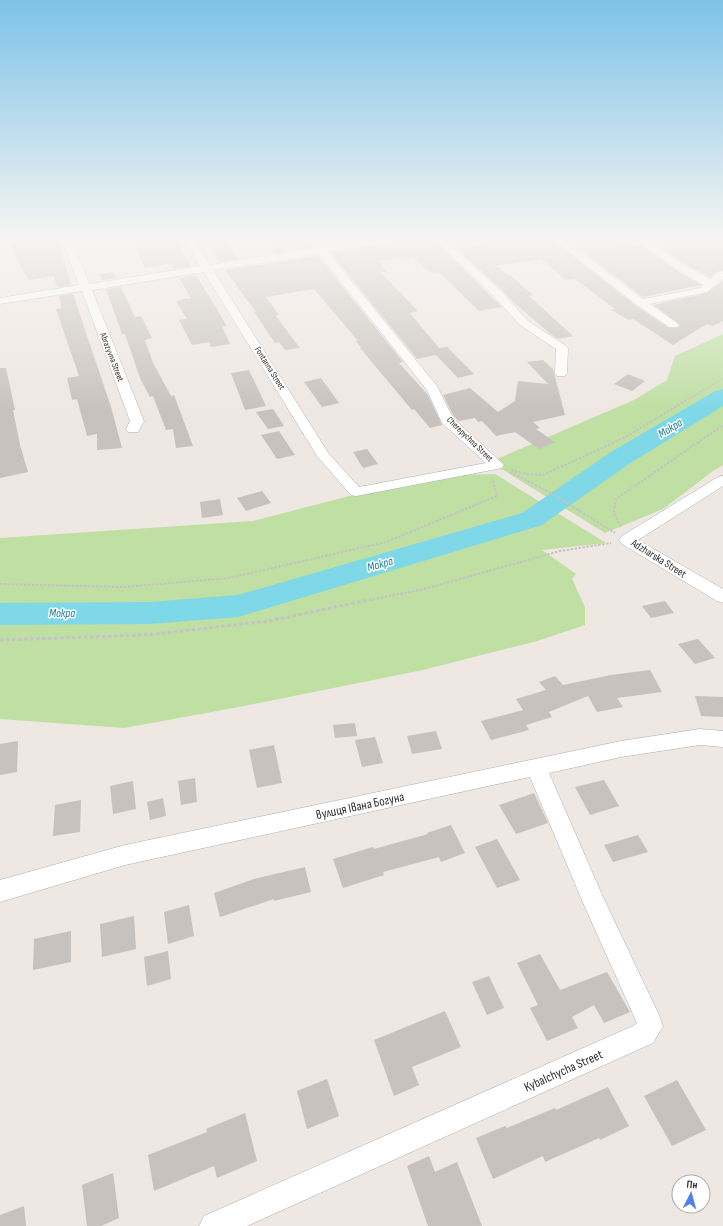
<svg xmlns="http://www.w3.org/2000/svg" width="723" height="1226" font-family="'Sofia Sans Condensed',sans-serif">
<style>
.green{fill:#bfdfa3}
.lines{fill:none;stroke-linecap:round;stroke-linejoin:round}
.river{fill:#7ed8e7;fill-rule:evenodd}
.building{fill:#c7c2bd}
.minor-casing{stroke:#aeb1b8;stroke-width:1}
.path-far2{stroke:#c4c4c4;stroke-width:1.5;stroke-dasharray:2 1.5;stroke-linecap:butt}
.path-far1{stroke:#c4c4c4;stroke-width:2;stroke-dasharray:2.5 1.5;stroke-linecap:butt}
.path{stroke:#c4c4c4;stroke-width:3;stroke-dasharray:3.5 2.5;stroke-linecap:butt}
.minor{fill:#fff;fill-rule:evenodd}
.labels{text-anchor:middle;stroke-width:3;stroke-linejoin:round;paint-order:stroke}
.far-street-label{font-size:9px;fill:#2e2e2e;stroke:#fff}
.street-label{font-size:11px;fill:#2e2e2e;stroke:#fff}
.water-label{font-size:12px;font-style:italic;fill:#187b97;stroke:#fff}
.near-street-label{font-size:13px;fill:#2e2e2e;stroke:#fff}
</style>
<rect width="100%" height="100%" fill="#eee7e2"/>
<g class="green">
<path d="M723,334V465L713,471L663,509L605,533L490,462L634,400L667,380L675,356Z"/>
<path d="M495,474L606,543L542,550L576,574L572,579L585,607V625L537,641L423,670L239,707L124,728L0,719V538L253,521L388,486L458,475Z"/>
</g>
<g class="lines">
<path class="river" d="M723,389V406L629,464L542,525L238,617L150,624L0,625V603L150,602L238,595L522,513L611,452L715,391Z"/>
</g>
<g class="building">
<path d="M40,240H58L71,285L57,287L54,276L28,280L10,245Z"/>
<path d="M132,240H174L191,266L174,269L171,263L145,268Z"/>
<path d="M205,240H226L238,259L220,262Z"/>
<path d="M265,240H307L312,247L276,253Z"/>
<path d="M417,240H433L502,307L479,311L439,272L431,273L413,257L379,261L387,272H380L418,311L410,313L439,348L447,347L474,374L458,378L436,355L417,359L331,253Z"/>
<path d="M448,240H468L473,246L508,240H552L636,306L669,328H677L680,325L654,305L707,293L723,281V321L713,326L707,324L673,345L633,319L629,320L611,310L615,309L575,279L566,280L541,259L496,266L513,278L533,295L529,296L573,336L558,339L549,333L517,305H516L501,289Z"/>
<path d="M568,240H599L605,244L617,242L626,248L641,245L674,269L701,285L643,297Z"/>
<path d="M664,240H723V270L718,271L710,277L684,263L654,242Z"/>
<path d="M318,256L403,362L399,363L428,395L442,425L430,428L414,409L412,410L360,348H361L356,341H358L314,289L266,297L279,315L276,316L300,348L285,350L279,342L275,343L254,312H256L225,270Z"/>
<path d="M114,272L116,278L102,280L100,274Z"/>
<path d="M196,275L227,326H222L230,344L211,347L209,342L192,345L179,320L187,319L176,301L191,298L179,278Z"/>
<path d="M121,287L135,317L141,316L152,338L145,340L153,363L171,396L174,395L193,446L176,448L173,429L166,430L153,396L150,397L140,378L125,334H122L106,289Z"/>
<path d="M73,294L111,407L122,448L97,450V434L87,436L77,399L72,400L67,378L79,376L56,309L62,308L59,296Z"/>
<path d="M543,360L553,369L565,415L533,422L540,428L536,429L555,442L539,449L515,432L496,436L482,421L478,422L475,418L459,421L454,417L443,395L470,388L498,412L515,401L518,381L548,384L527,362Z"/>
<path d="M0,368H6L15,410H13L20,445L28,472L0,478Z"/>
<path d="M249,370L266,406L245,410L231,373Z"/>
<path d="M628,374L645,381L632,391L614,384Z"/>
<path d="M321,378L339,403L322,407L304,382Z"/>
<path d="M273,409L284,426L268,429L256,412Z"/>
<path d="M279,431L295,455L277,459L261,435Z"/>
<path d="M367,449L378,464L363,468L353,452Z"/>
<path d="M262,491L271,503L246,511L237,498Z"/>
<path d="M220,499L223,515L202,518L200,502Z"/>
<path d="M665,601L674,613L651,618L642,606Z"/>
<path d="M698,639L715,658L695,664L678,644Z"/>
<path d="M650,670L662,692L617,698L623,707L597,712L588,696L549,712L552,717L526,725L529,730L491,740L481,721L523,710L516,699L546,690L539,682L555,676L563,685L611,675Z"/>
<path d="M695,696L723,697V717L701,716Z"/>
<path d="M355,723L357,736L335,738L333,725Z"/>
<path d="M436,731L442,749L412,754L407,736Z"/>
<path d="M375,737L383,763L362,767L355,740Z"/>
<path d="M18,741L17,772L0,775V744Z"/>
<path d="M274,745L282,783L257,788L249,750Z"/>
<path d="M195,778L197,802L181,805L178,781Z"/>
<path d="M604,780L619,806L590,815L575,787Z"/>
<path d="M133,781L136,809L113,814L110,786Z"/>
<path d="M534,793L548,823L516,834L499,805Z"/>
<path d="M163,798L166,816L150,820L147,802Z"/>
<path d="M81,800L80,832L53,836L55,805Z"/>
<path d="M451,825L465,853L441,862L439,857L383,872L384,875L343,888L333,859L373,847L374,849L428,834L427,833Z"/>
<path d="M638,835L648,852L613,862L604,845Z"/>
<path d="M497,839L520,880L497,888L475,847Z"/>
<path d="M305,867L311,892L274,901V899L220,917L214,893L254,879Z"/>
<path d="M189,905L194,936L168,944L164,912Z"/>
<path d="M134,916L136,949L102,957L100,924Z"/>
<path d="M71,931V962L33,970L34,939Z"/>
<path d="M168,951L171,979L147,986L144,957Z"/>
<path d="M540,954L560,990L607,972L630,1012L604,1023L594,1005L572,1017L578,1028L547,1041L530,1008L538,1005L517,963Z"/>
<path d="M489,976L504,1008L487,1015L472,982Z"/>
<path d="M445,1011L461,1047L412,1067L419,1085L394,1096L374,1040Z"/>
<path d="M327,1079L339,1116L307,1129L297,1091Z"/>
<path d="M677,1080L706,1130L672,1146L644,1096Z"/>
<path d="M608,1087L629,1126L600,1140L599,1138L545,1162L543,1156L493,1179L476,1138L505,1126L507,1128L555,1108L556,1110Z"/>
<path d="M245,1113L257,1161L217,1178L214,1166L154,1191L148,1155L207,1132L206,1129Z"/>
<path d="M429,1156L435,1172L457,1162L482,1226H428L407,1166Z"/>
<path d="M113,1173L119,1218L101,1226H87L82,1185Z"/>
<path d="M24,1206L26,1226H0V1215Z"/>
</g>
<g class="lines">
<defs>
<g id="minor">
<path d="M62,240H72L89,284L200,266L184,240H194L210,265L315,248L308,240H318L324,247L367,240H392L387,243L328,252L437,386L453,418L504,465L502,468L497,469L356,496L351,495L317,456L204,272L92,290L144,421L138,432H128L126,429L130,421L82,291L0,304V298L79,285ZM319,254L427,390L442,423L486,463L359,487L329,454L213,270Z"/>
<path d="M434,240H445L500,290L528,321L566,346L568,348L567,373L565,376H557L555,373L556,349L520,325L492,294Z"/>
<path d="M553,240H565L643,299L700,288L703,285L675,268L636,240H648L683,264L710,279L719,272L723,271V279L707,292L650,304L677,323L679,325L677,327H669L637,305Z"/>
<path d="M723,476V486L638,540L723,589V603L717,601L622,544L619,540L622,536L718,477Z"/>
<path d="M700,729L723,731V747L700,745L621,757L549,773L603,897L659,1015L663,1026L653,1043L247,1226H199L204,1216L635,1025L637,1023L584,905L530,777L125,865L0,902V880L125,845L621,741Z"/>
</g>
</defs>
<use href="#minor" class="minor-casing"/>
<path class="path-far2" d="M694,396L723,378"/>
<g class="path-far1">
<path d="M511,470L526,474L543,475L626,437L695,395"/>
<path d="M510,472L553,494L615,533"/>
<path d="M621,527L614,513L616,499L723,425"/>
<path d="M0,584L123,587L229,578L386,542L497,496L492,478"/>
<path d="M369,600L424,589L560,551L611,543"/>
</g>
<path class="path" d="M0,640L146,635L269,621L373,599"/>
<use href="#minor" class="minor"/>
</g>
<linearGradient id="sky" x2="0" y2="1"><stop stop-color="#7dc2e8"/><stop offset="0.58" stop-color="#f7f4f2"/><stop offset="1" stop-color="#f7f4f2" stop-opacity="0"/></linearGradient>
<rect width="723" height="412" fill="url(#sky)"/>
<g class="labels">
<g class="far-street-label">
<text transform="translate(112 357) rotate(69)" y="3">Abrazyvna Street</text>
<text transform="translate(270 368) rotate(58)" y="3">Fontanna Street</text>
<text transform="translate(470 439) rotate(44)" y="3">Cherepychna Street</text>
</g>
<g class="street-label">
<text transform="translate(659 558) rotate(32)" y="4">Adzharska Street</text>
</g>
<g class="water-label">
<text transform="translate(670 428) rotate(-31)" y="4">Мокра</text>
<text transform="translate(380 564) rotate(-16)" y="4">Мокра</text>
<text x="62" y="617">Мокра</text>
</g>
<g class="near-street-label">
<text transform="translate(360 805) rotate(-12)" y="5">вулиця Івана Богуна</text>
<text transform="translate(563 1070) rotate(-24)" y="5">Kybalchycha Street</text>
</g>
</g>
<g transform="translate(691 1194) rotate(6)"><circle r="19" fill="#ffffff" stroke="#ababab"/>
<path d="M0-3L7 15L0 10L-7 15Z" fill="#4f80ed"/>
<text y="-6" font-size="11" font-weight="bold" text-anchor="middle" fill="#2e2e2e">Пн</text>
</g>
</svg>
